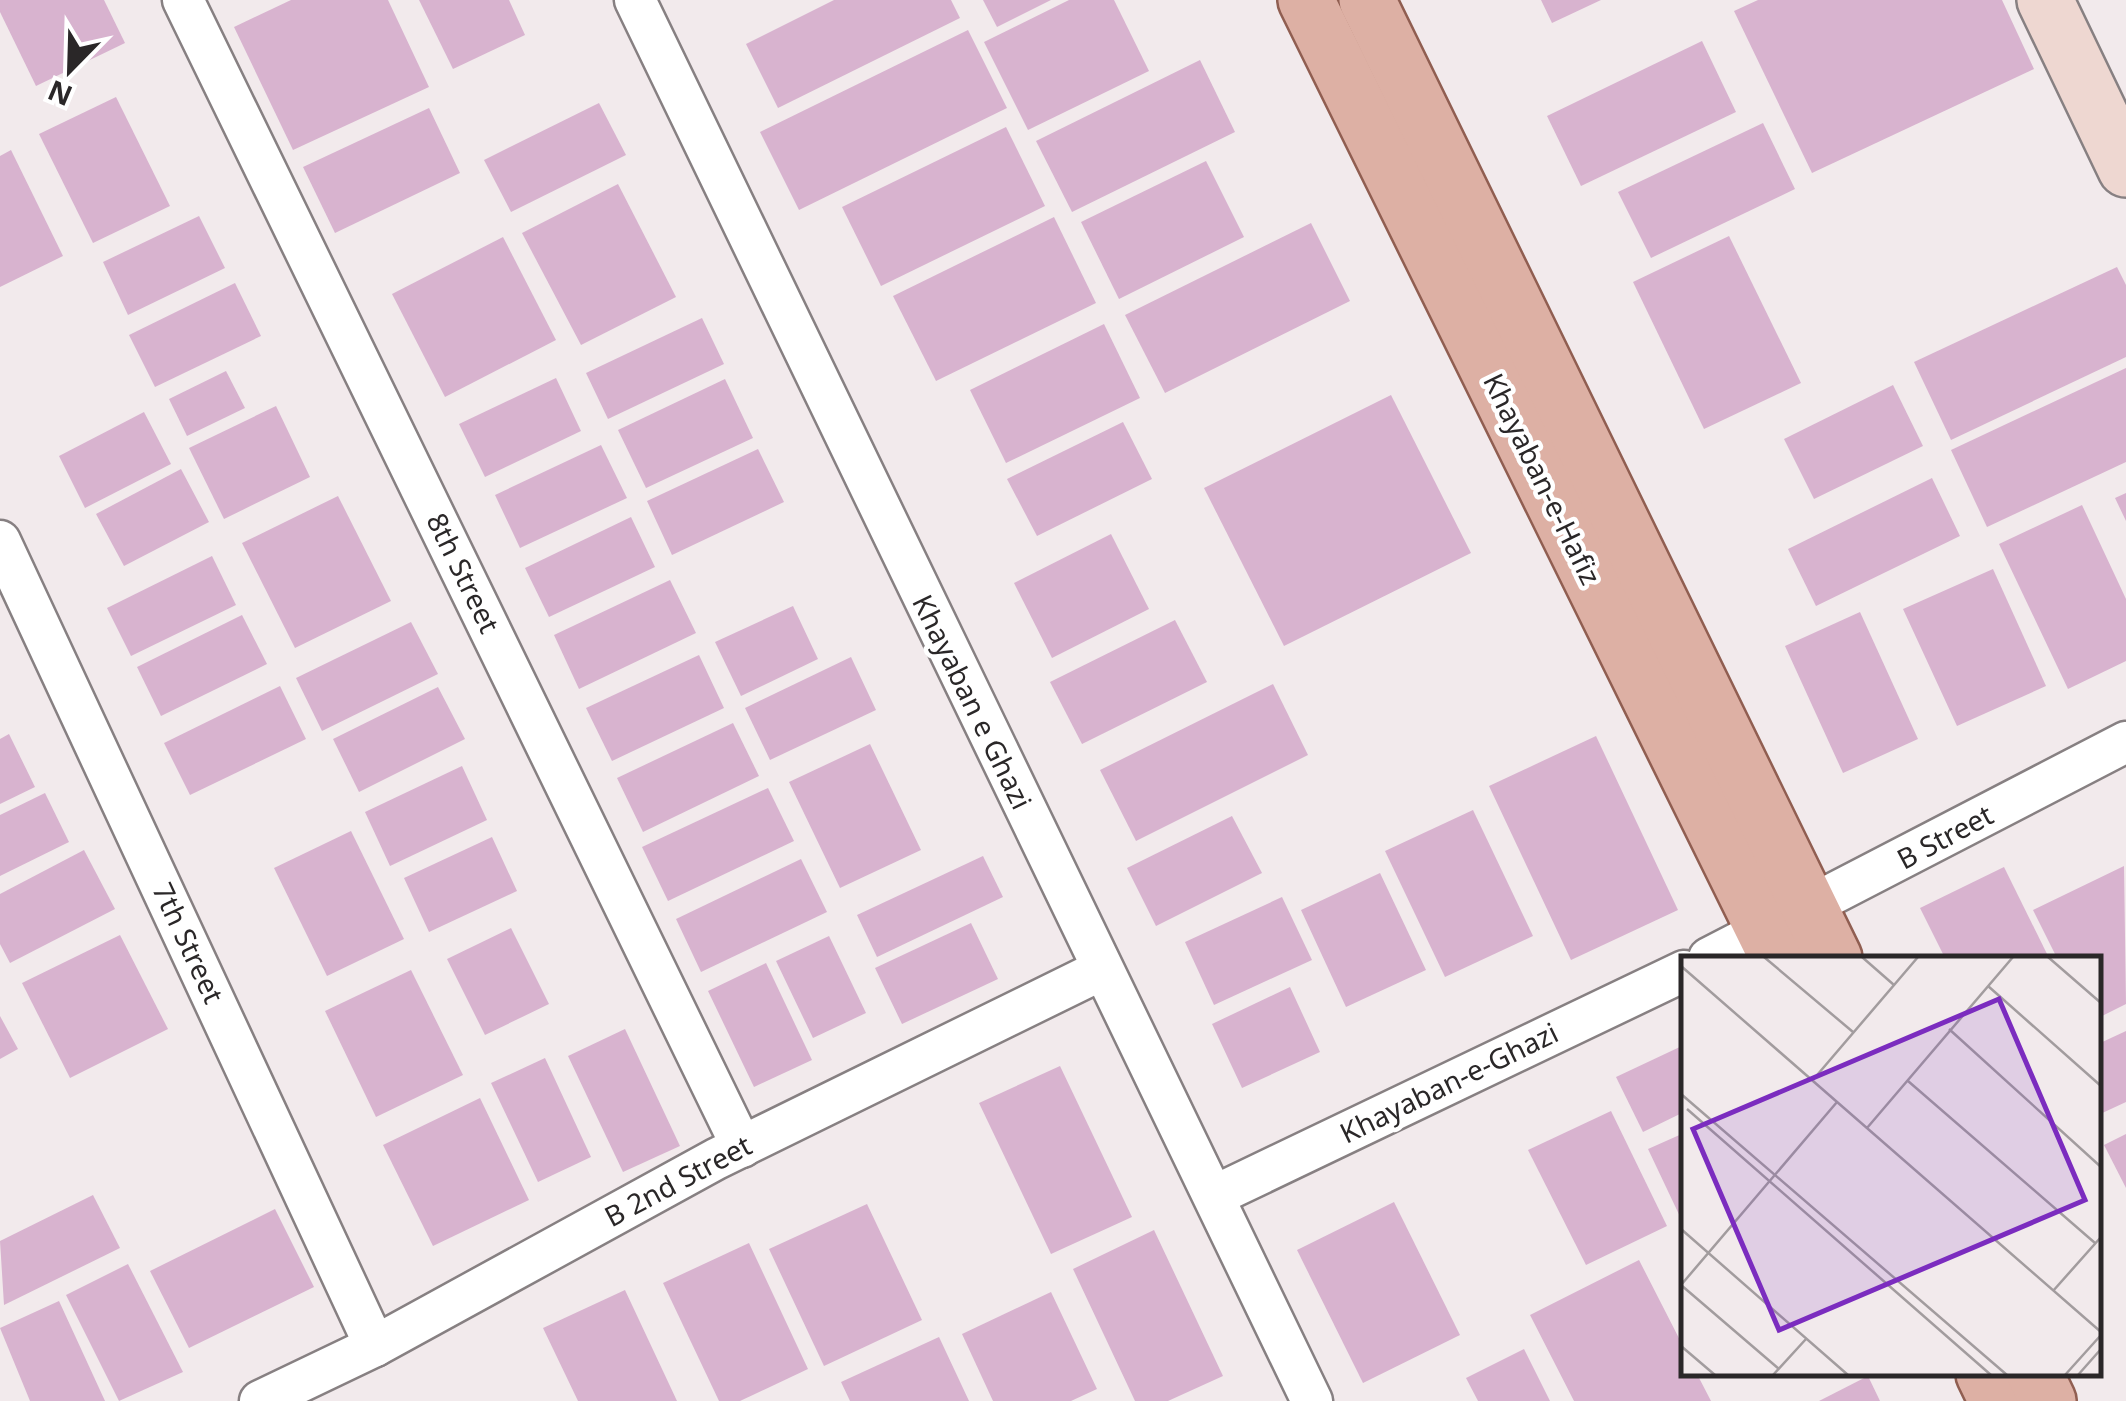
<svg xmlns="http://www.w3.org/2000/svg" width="2126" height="1401" font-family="'Noto Sans',sans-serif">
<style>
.building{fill:#d8b3cf}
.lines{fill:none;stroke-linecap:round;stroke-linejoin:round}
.street-casing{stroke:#878082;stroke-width:45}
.secondary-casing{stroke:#878082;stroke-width:60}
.primary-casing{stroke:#905e51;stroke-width:60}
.street{stroke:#fff;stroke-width:40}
.secondary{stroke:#eed7d1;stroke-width:55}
.primary{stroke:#ddb0a4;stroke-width:55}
.labels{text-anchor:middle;stroke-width:9;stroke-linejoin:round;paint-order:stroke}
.street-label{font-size:28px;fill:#2a2728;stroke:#fff}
.inset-road{fill:none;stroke:#a29c9e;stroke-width:2.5}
.view{fill:#7b2cbf;fill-opacity:0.15;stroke:#7b2cbf;stroke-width:5}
.inset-edge{fill:none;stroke:#2a2728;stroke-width:5}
</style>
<rect width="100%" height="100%" fill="#f2eaec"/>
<g class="building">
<path d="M0,0H104L125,43L36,86L0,12Z"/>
<path d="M291,0H388L429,87L293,150L234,27Z"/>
<path d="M419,0H509L525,35L453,69Z"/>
<path d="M834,0H951L960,18L778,108L746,44Z"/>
<path d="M983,0H1051L997,27Z"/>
<path d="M1069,0H1114L1149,71L1028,130L984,42Z"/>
<path d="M1541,0H1601L1552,23Z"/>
<path d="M1758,0H2002L2034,69L1812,173L1734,11Z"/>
<path d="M968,30L1007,108L799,210L760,132Z"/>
<path d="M1702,41L1736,112L1581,186L1547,116Z"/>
<path d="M1200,60L1235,132L1072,212L1036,141Z"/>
<path d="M116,97L170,206L93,243L39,134Z"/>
<path d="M599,103L626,155L511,212L484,160Z"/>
<path d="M429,108L460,173L335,233L303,167Z"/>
<path d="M1763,123L1795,189L1651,258L1618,192Z"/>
<path d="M1006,127L1045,206L881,286L842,207Z"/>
<path d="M11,150L63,256L0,287V156Z"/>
<path d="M1206,161L1244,237L1119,299L1081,222Z"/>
<path d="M618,184L676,297L581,345L522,233Z"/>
<path d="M199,216L225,268L128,315L103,262Z"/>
<path d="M1054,217L1096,303L936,381L893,296Z"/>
<path d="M1311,223L1350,301L1165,393L1125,315Z"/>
<path d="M1729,236L1801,383L1704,429L1633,282Z"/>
<path d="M503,237L556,340L445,397L392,294Z"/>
<path d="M2117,267L2126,285V357L1951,440L1914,362Z"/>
<path d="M235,283L261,336L155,387L129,335Z"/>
<path d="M702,318L724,364L608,419L586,373Z"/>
<path d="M1104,324L1140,398L1006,463L970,390Z"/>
<path d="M2126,368V462L1987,527L1951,450Z"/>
<path d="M226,371L245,408L187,436L169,399Z"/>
<path d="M556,378L581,431L485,477L459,424Z"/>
<path d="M725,379L753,438L646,488L618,430Z"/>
<path d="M1893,385L1923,446L1814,499L1784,439Z"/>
<path d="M1391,395L1471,553L1284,646L1204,488Z"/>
<path d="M276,406L310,477L224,519L189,448Z"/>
<path d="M144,412L171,464L85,508L59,456Z"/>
<path d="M1123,422L1152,479L1037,536L1007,479Z"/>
<path d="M601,445L627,498L520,548L495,495Z"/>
<path d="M758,449L784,502L672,555L647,501Z"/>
<path d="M181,469L209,522L124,566L96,514Z"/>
<path d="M1932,478L1960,536L1816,606L1788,549Z"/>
<path d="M2126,493V521L2115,498Z"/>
<path d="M338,496L391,601L295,648L242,543Z"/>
<path d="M2082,505L2126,599V661L2068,689L1999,544Z"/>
<path d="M631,517L655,567L549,617L525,568Z"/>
<path d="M1111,534L1149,609L1052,658L1014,583Z"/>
<path d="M212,556L236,605L131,656L107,608Z"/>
<path d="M1993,569L2046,686L1957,726L1903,609Z"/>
<path d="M670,580L696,633L579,689L554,635Z"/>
<path d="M793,606L818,659L741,696L715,642Z"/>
<path d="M1860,612L1918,739L1843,773L1785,646Z"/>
<path d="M242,615L267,664L161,716L137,667Z"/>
<path d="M1175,620L1207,682L1082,744L1050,682Z"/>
<path d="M411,622L438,674L322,731L296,678Z"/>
<path d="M699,655L724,708L612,761L586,708Z"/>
<path d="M851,657L876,710L770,760L745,708Z"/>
<path d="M1273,684L1308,755L1136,841L1100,770Z"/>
<path d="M280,686L306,739L190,795L164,743Z"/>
<path d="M438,687L465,739L359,792L333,739Z"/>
<path d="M733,723L759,776L643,832L617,778Z"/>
<path d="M9,734L35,787L0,804V739Z"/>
<path d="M1596,736L1678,910L1571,960L1489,786Z"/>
<path d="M870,744L921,850L840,888L789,782Z"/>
<path d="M462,766L487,820L390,866L365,812Z"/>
<path d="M768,788L794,841L668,901L642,847Z"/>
<path d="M45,793L69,842L0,876V815Z"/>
<path d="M1473,810L1533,936L1445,977L1385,851Z"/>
<path d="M1232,816L1262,873L1156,926L1127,868Z"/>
<path d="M351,831L404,939L327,976L274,868Z"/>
<path d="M492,837L517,891L429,932L404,878Z"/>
<path d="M84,850L115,909L10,963L0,944V894Z"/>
<path d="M983,856L1003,897L877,957L857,915Z"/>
<path d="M801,859L827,912L701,972L676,919Z"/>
<path d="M2124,866L2126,1004L2098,1018V958H2057L2033,910Z"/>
<path d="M2004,867L2049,958H1945L1920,908Z"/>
<path d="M1380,873L1426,970L1346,1007L1301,910Z"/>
<path d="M1282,897L1312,960L1214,1005L1185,942Z"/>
<path d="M971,923L998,979L902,1024L875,968Z"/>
<path d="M511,928L549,1004L485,1035L447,959Z"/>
<path d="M120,935L168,1029L70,1078L22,983Z"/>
<path d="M829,936L866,1013L813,1038L776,961Z"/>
<path d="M766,963L812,1060L754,1087L708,991Z"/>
<path d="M411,970L463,1075L376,1117L325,1011Z"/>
<path d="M1290,987L1320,1052L1242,1088L1212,1024Z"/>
<path d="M0,1016L18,1049L0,1059Z"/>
<path d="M625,1029L680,1146L623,1172L568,1056Z"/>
<path d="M2126,1031V1102L2098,1115V1044Z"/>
<path d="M1684,1045V1112L1643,1132L1616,1077Z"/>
<path d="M545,1058L591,1157L538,1182L491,1083Z"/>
<path d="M1060,1066L1132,1217L1051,1254L979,1103Z"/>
<path d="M480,1098L529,1200L433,1246L383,1145Z"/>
<path d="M1611,1111L1667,1226L1586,1265L1528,1150Z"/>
<path d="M1684,1133V1225L1648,1149Z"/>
<path d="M2126,1134V1188L2104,1145Z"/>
<path d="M93,1195L120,1248L4,1305L0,1241Z"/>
<path d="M1394,1202L1460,1335L1363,1383L1297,1250Z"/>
<path d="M867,1204L922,1320L824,1366L769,1249Z"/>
<path d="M275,1209L314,1287L189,1348L150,1271Z"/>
<path d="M1154,1230L1223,1376L1168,1401H1135L1073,1269Z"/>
<path d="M749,1243L808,1369L740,1401H719L663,1283Z"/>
<path d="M1639,1260L1684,1348V1374H1697L1711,1401H1574L1530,1315Z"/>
<path d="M128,1264L183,1372L119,1401L66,1295Z"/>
<path d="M625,1290L677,1401H578L543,1328Z"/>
<path d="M1051,1292L1097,1389L1071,1401H993L962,1334Z"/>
<path d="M59,1301L105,1401H30L0,1328Z"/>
<path d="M939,1337L969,1401H850L841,1382Z"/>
<path d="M1524,1349L1550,1401H1478L1466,1378Z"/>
<path d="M1868,1376L1880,1401H1819Z"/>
</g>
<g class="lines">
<defs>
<g id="street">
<path d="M183,0L742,1147"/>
<path d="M635,0L1312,1401"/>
<path d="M0,541L375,1346"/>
<path d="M1709,958L2126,742"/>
<path d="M1214,1196L1684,971"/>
<path d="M260,1401L375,1346L716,1159L1101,970"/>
</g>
<path id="secondary" d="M2045,0L2126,169"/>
<g id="primary">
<path d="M1306,0L1778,958"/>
<path d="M1367,0L1834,958"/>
<path d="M1984,1374L1997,1401"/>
<path d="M2035,1374L2048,1401"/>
</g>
</defs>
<use href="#street" class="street-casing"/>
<use href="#secondary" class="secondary-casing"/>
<use href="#primary" class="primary-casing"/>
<use href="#street" class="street"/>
<use href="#secondary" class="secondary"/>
<use href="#primary" class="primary"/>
</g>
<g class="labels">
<g class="street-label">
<text transform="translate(1542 479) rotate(64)" y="10">Khayaban-e-Hafiz</text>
<text transform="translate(463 573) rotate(64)" y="10">8th Street</text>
<text transform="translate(972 702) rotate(64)" y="10">Khayaban e Ghazi</text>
<text transform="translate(1945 837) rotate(-28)" y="10">B Street</text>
<text transform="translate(188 943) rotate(65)" y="10">7th Street</text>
<text transform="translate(1449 1083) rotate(-26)" y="10">Khayaban-e-Ghazi</text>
<text transform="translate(678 1181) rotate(-28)" y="10">B 2nd Street</text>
</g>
</g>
<g transform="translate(1681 956)">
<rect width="420" height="420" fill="#f2eaec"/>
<path class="inset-road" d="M83,1L172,76M181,1L213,29M367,1L420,47M0,10L420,376M307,30L420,130M268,73L420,211M131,125L237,1M227,125L414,287M0,138L326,419M6,153L310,419M186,172L332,1M0,273L167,419M0,329L156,146M0,329L98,413M372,335L420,281M0,390L34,419M92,419L125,383M384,419L420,379M397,419L420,393"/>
<path class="view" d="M318,43L404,244L98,374L12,173Z"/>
<rect width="420" height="420" class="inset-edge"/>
</g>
<g transform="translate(70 70) rotate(203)" stroke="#ffffff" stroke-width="8" paint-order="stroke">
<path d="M0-8L18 38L0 25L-18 38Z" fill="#2a2728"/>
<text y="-15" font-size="28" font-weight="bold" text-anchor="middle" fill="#2a2728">N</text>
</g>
</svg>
